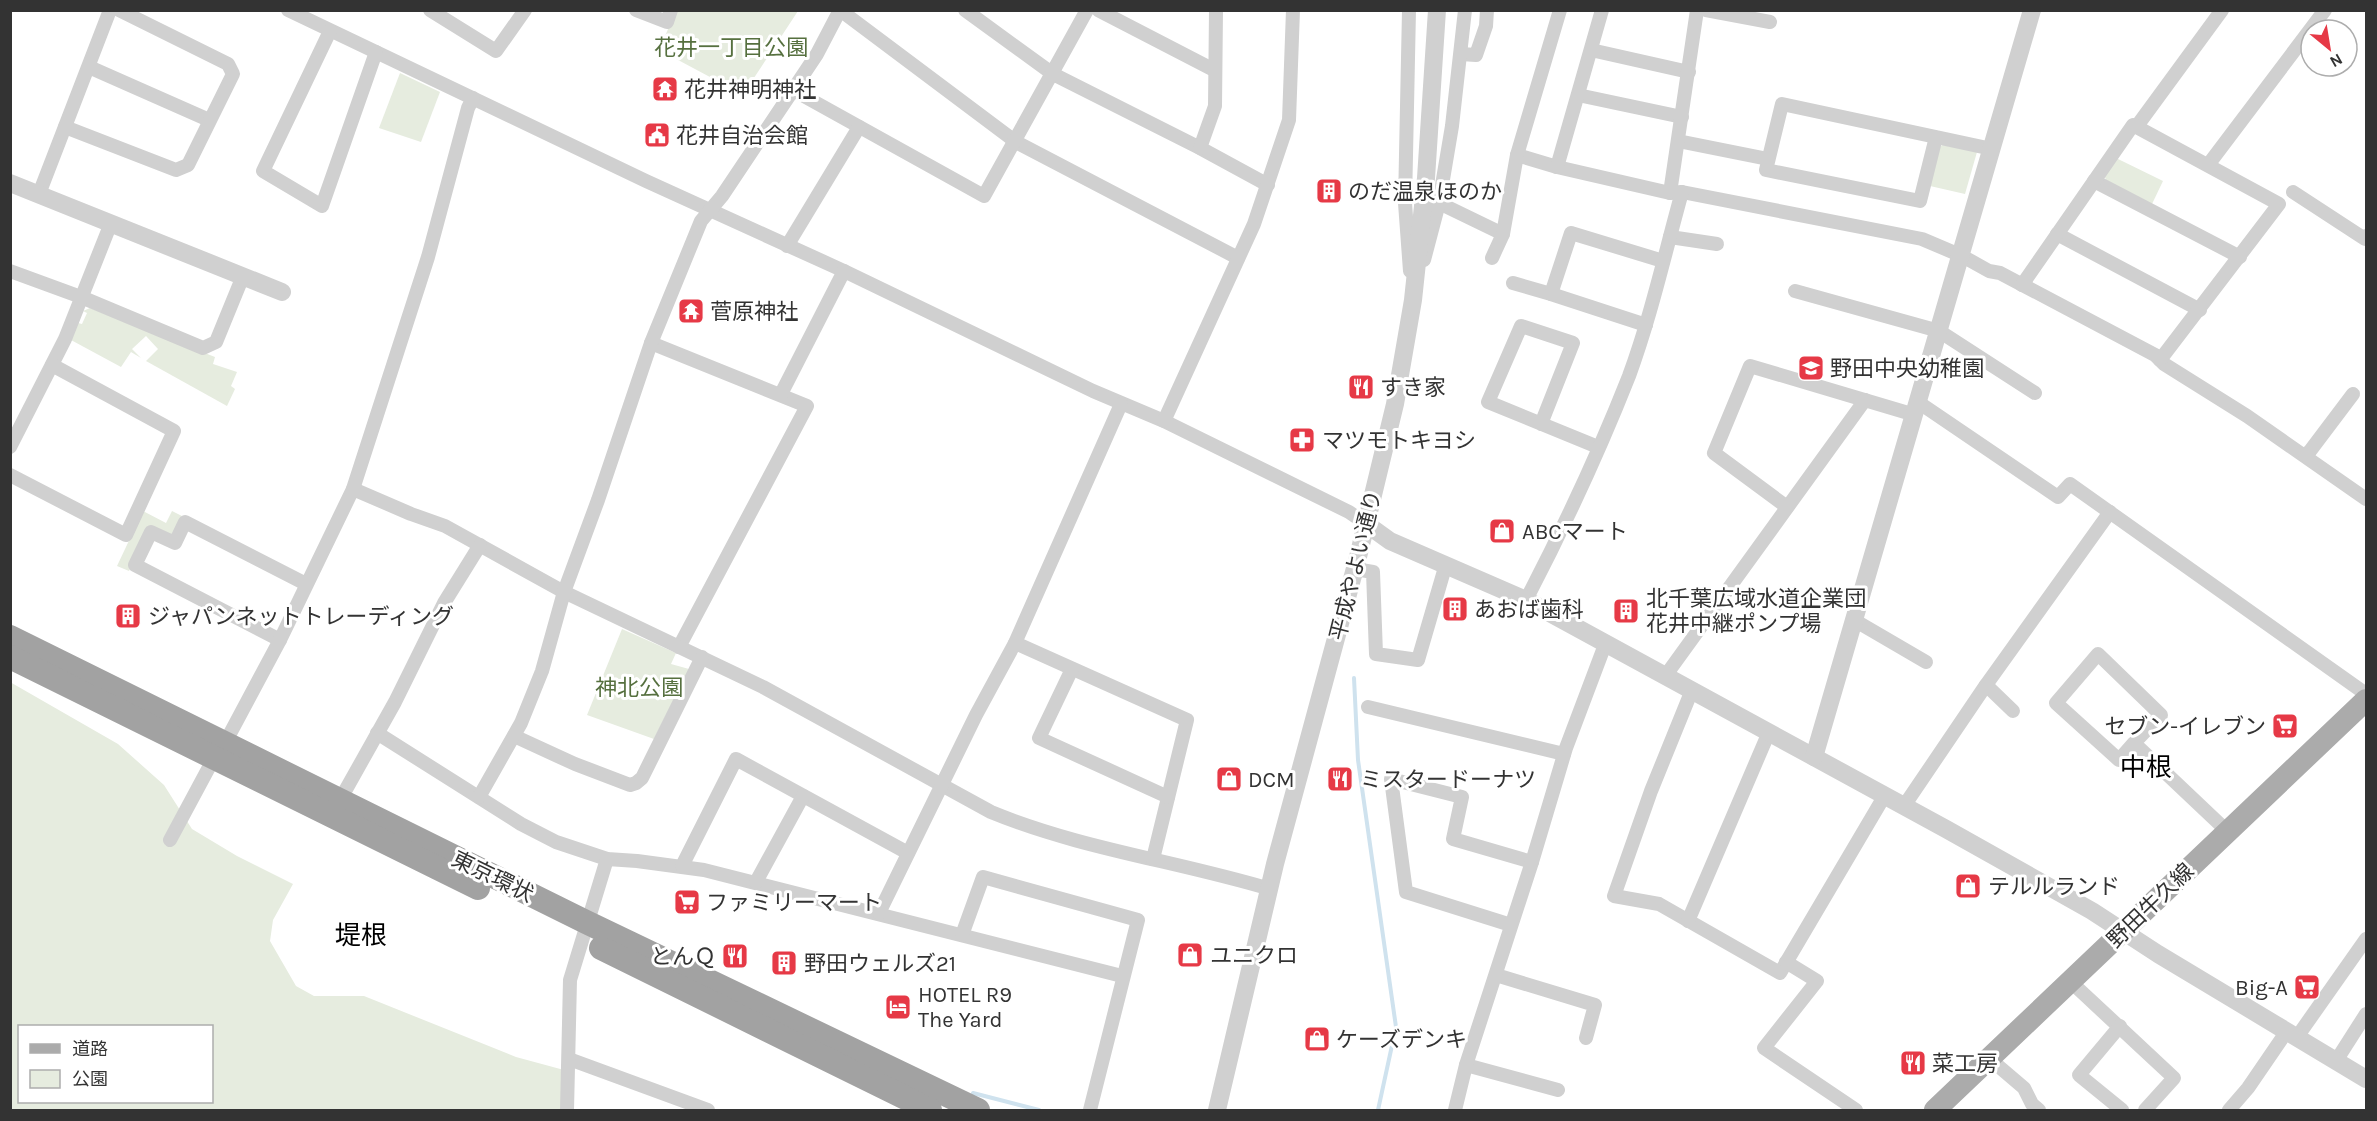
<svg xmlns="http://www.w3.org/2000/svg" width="2377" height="1121" font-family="Karla,'Noto Sans JP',sans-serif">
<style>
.green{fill:#e6ecdf;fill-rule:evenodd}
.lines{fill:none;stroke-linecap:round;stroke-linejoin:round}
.stream{stroke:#cfe2ee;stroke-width:4}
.minor{stroke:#d0d0d0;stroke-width:14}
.tertiary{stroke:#d0d0d0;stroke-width:18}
.primary{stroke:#ababab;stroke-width:22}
.trunk{stroke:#a2a2a2;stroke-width:24}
.labels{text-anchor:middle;stroke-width:6;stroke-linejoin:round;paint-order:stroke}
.park-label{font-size:22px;fill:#56703f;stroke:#fff}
.poi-label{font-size:22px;fill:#333;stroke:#fff;text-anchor:start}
.street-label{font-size:22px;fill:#333;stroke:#fff}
.quarter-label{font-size:26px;fill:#000;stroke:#fff}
</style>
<rect width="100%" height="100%" fill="#fff"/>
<g class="green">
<path d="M676,11H798L746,90L738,92L665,53L661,45Z"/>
<path d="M400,73L440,92L421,142L379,128Z"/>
<path d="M1943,145L1977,152L1965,194L1930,186L1937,148Z"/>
<path d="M2116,158L2163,181L2152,204L2106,180L2104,175Z"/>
<path d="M90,308L215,357L213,364L237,372L231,386L235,389L227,406L146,361L158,349L146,336L132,349L141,358L131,352L121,367L71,340L78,323L82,324L87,313L83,311Z"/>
<path d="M143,511L166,523L172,511L182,516L174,534L168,536L149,527L129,571L117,566Z"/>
<path d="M622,629L676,653L671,664L689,669L654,739L587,715Z"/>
<path d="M10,682L118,744L164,785L192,829L237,856L293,884L273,920L270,941L296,986L314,996H364L516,1057L564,1070L563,1110H11ZM20,1026H212V1102H20Z"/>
</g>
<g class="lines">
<g class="stream">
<path d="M1354,678L1358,760L1396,1027L1378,1110"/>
<path d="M973,1093L1039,1110"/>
</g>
<g class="minor">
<path d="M288,10L646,181L844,271L1093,391L1164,421L1349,512L1365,523"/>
<path d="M430,10L496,51L525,10"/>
<path d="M636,10L667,22L671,10"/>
<path d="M840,10L1016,142L1238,258"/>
<path d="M965,10L1053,74L1200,148L1268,185"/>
<path d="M1098,10L1214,70"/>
<path d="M1409,10L1405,203L1410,271"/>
<path d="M1706,10L1770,22"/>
<path d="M330,31L263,171L322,206L376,52"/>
<path d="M1591,50L1689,72"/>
<path d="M1461,54L1476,55L1486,26L1487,10"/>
<path d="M89,67L209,120"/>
<path d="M793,90L984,196L1087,10"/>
<path d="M1578,95L1682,117"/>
<path d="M2137,126L2222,10"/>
<path d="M65,127L176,170L188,165L233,74L228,64L119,10"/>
<path d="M1936,137L1920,201L1766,170L1782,104L1992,149"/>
<path d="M1678,141L1768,159"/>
<path d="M1200,148L1215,106L1216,10"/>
<path d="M1517,155L1557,167L1670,193L1682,192L1922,239L1962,256L1989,271L2000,273L2155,355L2164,364L2247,416L2366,499"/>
<path d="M2208,165L2325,10"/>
<path d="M1557,167L1602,10"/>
<path d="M2094,181L2240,257"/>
<path d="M2293,192L2365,239L2366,236"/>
<path d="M1670,193L1697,10"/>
<path d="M39,194L110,10"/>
<path d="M1439,203L1503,234"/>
<path d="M2057,234L2200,310"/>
<path d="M1670,237L1717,244"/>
<path d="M787,246L859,127"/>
<path d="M1492,258L1503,234L1517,155L1560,10"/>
<path d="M1424,260L1439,203L1452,126L1465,10"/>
<path d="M10,271L81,297L203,348L216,342L243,276"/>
<path d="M1513,283L1551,294"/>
<path d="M2022,285L2133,125L2279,204L2160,360"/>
<path d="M1795,291L1939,331L2035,393"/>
<path d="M1646,325L1551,294L1571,233L1663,261"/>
<path d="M651,343L807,406L679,647"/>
<path d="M781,394L844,271"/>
<path d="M1918,402L2058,497L2070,484L2366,694"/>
<path d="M1164,421L1254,224L1289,120L1293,10"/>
<path d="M1541,424L1573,343L1521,326L1488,402L1598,447"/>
<path d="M10,447L65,339L111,223"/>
<path d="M2305,455L2310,451L2353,394"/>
<path d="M10,475L126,535L174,431L52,365"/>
<path d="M353,489L411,514L445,526L564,592L763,687L991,812C1081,849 1177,861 1270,889"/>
<path d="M1787,507L1714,453L1750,366L1915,415"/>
<path d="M1355,569L1373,572L1376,654L1418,660L1446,564"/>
<path d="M1526,600C1564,527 1599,452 1629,376C1651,316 1665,253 1682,192"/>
<path d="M1854,620L1926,662"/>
<path d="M280,640L135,565L151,532L175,543L185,522L306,584"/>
<path d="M1015,643L1187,720L1153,859"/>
<path d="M1072,669L1039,738L1168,797"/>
<path d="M1666,675L1865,400"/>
<path d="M1986,685L2013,711"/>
<path d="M1692,690L1651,791L1614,896L1659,904L1780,973L1885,795"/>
<path d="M1368,707L1564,754"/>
<path d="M377,733L521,824L556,842L607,859L637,861L704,870L1122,976"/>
<path d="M514,736L575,764L630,785L636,783L642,778L702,657"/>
<path d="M2134,743L2161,715L2098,654L2056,703L2119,760L2134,743L2227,831"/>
<path d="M479,797L521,723L542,671L564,592L598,500L651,343L701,221L722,196L793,90L817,54L840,10"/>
<path d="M340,800L395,702L444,603L480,545"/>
<path d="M1904,806L1986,685L2110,512"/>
<path d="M170,840L214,758L225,743L280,640L353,489L428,257L468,108L473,98"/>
<path d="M682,866L736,759L908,853"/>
<path d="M756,882L803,796"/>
<path d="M879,913L976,715L1015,643L1121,404"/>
<path d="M1688,921L1769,732"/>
<path d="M1511,925L1406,892L1391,779L1462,797L1453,839L1532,862"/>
<path d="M962,935L983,877L1138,920L1090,1110"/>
<path d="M1786,962L1817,981L1764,1048L1856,1110"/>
<path d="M1496,975L1595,1005L1586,1038"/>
<path d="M2071,982L2174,1078L2145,1110"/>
<path d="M2120,1026L2079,1075L2122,1110"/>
<path d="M2297,1037L2366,939"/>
<path d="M569,1059L708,1110"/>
<path d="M1990,1059L2024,1088L2032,1104L2039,1110"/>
<path d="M2336,1061L2366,1014"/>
<path d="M1466,1065L1558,1090"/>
<path d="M567,1110L570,980L607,859"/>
<path d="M1455,1110L1466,1065L1532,862L1566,748L1606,642"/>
<path d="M2229,1110L2248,1088L2287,1031"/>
</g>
<g class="tertiary">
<path d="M10,183L282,292"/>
<path d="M1365,523L1390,541L1526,600L1946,829L2092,911L2158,954L2366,1079"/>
<path d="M1814,757L2032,10"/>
<path d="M1217,1110L1275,864L1358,557L1395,404L1413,300L1426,178L1437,10"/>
</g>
<path class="primary" d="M1935,1110L2366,700"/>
<g class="trunk">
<path d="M10,637L586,922L978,1110"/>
<path d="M10,657L478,888"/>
<path d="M601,948L930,1110"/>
</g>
</g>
<defs>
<symbol id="temple-square" viewBox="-11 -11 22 22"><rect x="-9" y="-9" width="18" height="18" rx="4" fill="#e63946" stroke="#fff"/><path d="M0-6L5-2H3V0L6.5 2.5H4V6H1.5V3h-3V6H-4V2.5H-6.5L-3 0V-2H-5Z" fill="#fff"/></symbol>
<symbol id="civic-square" viewBox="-11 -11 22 22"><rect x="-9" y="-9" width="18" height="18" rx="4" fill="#e63946" stroke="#fff"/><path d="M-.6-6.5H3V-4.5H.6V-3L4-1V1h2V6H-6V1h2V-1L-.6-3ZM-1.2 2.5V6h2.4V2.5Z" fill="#fff"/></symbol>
<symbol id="building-square" viewBox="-11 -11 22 22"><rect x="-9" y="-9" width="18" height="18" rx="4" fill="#e63946" stroke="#fff"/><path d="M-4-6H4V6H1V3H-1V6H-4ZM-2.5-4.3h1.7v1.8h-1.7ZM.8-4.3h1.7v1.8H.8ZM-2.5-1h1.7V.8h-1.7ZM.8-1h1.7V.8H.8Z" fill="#fff"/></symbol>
<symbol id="school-square" viewBox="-11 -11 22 22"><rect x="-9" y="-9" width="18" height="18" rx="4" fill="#e63946" stroke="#fff"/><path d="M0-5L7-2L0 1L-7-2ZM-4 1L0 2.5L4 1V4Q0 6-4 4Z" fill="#fff"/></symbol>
<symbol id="restaurant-square" viewBox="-11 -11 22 22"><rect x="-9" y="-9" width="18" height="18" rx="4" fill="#e63946" stroke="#fff"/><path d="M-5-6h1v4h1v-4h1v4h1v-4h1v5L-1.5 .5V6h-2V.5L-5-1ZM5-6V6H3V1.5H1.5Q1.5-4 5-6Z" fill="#fff"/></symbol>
<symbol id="pharmacy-square" viewBox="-11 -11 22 22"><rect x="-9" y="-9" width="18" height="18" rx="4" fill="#e63946" stroke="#fff"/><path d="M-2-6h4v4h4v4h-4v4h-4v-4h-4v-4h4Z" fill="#fff"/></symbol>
<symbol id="shop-square" viewBox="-11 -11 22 22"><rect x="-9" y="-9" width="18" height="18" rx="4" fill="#e63946" stroke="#fff"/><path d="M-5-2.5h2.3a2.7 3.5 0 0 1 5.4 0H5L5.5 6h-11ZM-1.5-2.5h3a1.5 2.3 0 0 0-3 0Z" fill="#fff"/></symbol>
<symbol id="supermarket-square" viewBox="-11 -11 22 22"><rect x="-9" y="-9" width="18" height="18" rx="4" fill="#e63946" stroke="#fff"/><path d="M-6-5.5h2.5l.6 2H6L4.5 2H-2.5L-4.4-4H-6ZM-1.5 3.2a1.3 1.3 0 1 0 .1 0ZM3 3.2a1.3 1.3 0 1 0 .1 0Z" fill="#fff"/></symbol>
<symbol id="hotel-square" viewBox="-11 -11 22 22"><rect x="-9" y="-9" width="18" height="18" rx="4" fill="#e63946" stroke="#fff"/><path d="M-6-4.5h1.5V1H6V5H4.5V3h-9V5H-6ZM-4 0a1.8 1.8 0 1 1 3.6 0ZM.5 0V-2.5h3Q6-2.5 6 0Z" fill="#fff"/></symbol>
</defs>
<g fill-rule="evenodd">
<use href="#temple-square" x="650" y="74" width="30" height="30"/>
<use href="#civic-square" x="642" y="120" width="30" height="30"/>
<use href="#building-square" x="1314" y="176" width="30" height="30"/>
<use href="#temple-square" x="676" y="296" width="30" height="30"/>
<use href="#school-square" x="1796" y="353" width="30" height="30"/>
<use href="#restaurant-square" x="1346" y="372" width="30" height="30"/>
<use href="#pharmacy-square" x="1287" y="425" width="30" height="30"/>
<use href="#shop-square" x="1487" y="516" width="30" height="30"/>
<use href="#building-square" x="1440" y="594" width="30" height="30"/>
<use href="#building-square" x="1611" y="596" width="30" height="30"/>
<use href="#building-square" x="113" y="601" width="30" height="30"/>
<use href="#supermarket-square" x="2270" y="711" width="30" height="30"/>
<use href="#shop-square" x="1214" y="764" width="30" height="30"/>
<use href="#restaurant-square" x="1325" y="764" width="30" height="30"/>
<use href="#shop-square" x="1953" y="871" width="30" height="30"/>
<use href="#supermarket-square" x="672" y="887" width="30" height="30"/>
<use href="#shop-square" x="1175" y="940" width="30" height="30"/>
<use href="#restaurant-square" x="720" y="941" width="30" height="30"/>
<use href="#building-square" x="769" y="948" width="30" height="30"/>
<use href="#supermarket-square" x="2292" y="972" width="30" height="30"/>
<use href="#hotel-square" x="883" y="992" width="30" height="30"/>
<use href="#shop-square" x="1302" y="1024" width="30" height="30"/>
<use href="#restaurant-square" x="1898" y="1048" width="30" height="30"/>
</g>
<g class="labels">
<g class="park-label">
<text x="731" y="55">花井一丁目公園</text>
<text x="639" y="695">神北公園</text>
</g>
<g class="poi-label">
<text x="684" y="97">花井神明神社</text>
<text x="676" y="143">花井自治会館</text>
<text x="1348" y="199">のだ温泉ほのか</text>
<text x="710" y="319">菅原神社</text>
<text x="1830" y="376">野田中央幼稚園</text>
<text x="1380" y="395">すき家</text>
<text x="1322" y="448">マツモトキヨシ</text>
<text x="1522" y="539">ABCマート</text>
<text x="1646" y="606">北千葉広域水道企業団<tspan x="1646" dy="25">花井中継ポンプ場</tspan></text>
<text x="1474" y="617">あおば歯科</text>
<text x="148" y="624">ジャパンネットトレーディング</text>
<text x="2266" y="734" text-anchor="end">セブン-イレブン</text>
<text x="1248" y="787">DCM</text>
<text x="1360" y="787">ミスタードーナツ</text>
<text x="1988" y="894">テルルランド</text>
<text x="706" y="910">ファミリーマート</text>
<text x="1210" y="963">ユニクロ</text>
<text x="716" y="964" text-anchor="end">とんＱ</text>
<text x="804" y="971">野田ウェルズ21</text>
<text x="2288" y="995" text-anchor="end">Big-A</text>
<text x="918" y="1002">HOTEL R9<tspan x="918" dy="25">The Yard</tspan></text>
<text x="1336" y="1047">ケーズデンキ</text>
<text x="1932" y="1071">菜工房</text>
</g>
<g class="street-label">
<text transform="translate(1355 565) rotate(-76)" y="8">平成やよい通り</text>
<text transform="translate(493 876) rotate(26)" y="8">東京環状</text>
<text transform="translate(2150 905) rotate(-44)" y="8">野田牛久線</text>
</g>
<g class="quarter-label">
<text x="2146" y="776">中根</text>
<text x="361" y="944">堤根</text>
</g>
</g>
<rect width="2377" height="1121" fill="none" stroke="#333333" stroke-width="24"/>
<rect x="18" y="1025" width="195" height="78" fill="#ffffff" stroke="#adadad" stroke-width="1.5"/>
<rect x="30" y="1044" width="30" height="9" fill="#ababab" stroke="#adadad" stroke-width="1.5"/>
<text x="72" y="1055" font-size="18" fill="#333333">道路</text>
<rect x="30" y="1070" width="30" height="18" fill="#e6ecdf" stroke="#adadad" stroke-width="1.5"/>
<text x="72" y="1085" font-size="18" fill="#333333">公園</text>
<g transform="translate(2329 48) rotate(150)"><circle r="28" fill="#ffffff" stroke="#adadad" stroke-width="1.5"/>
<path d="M0-4.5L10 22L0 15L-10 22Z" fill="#e63946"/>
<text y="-9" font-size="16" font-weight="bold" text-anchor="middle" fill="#333333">N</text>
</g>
</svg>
